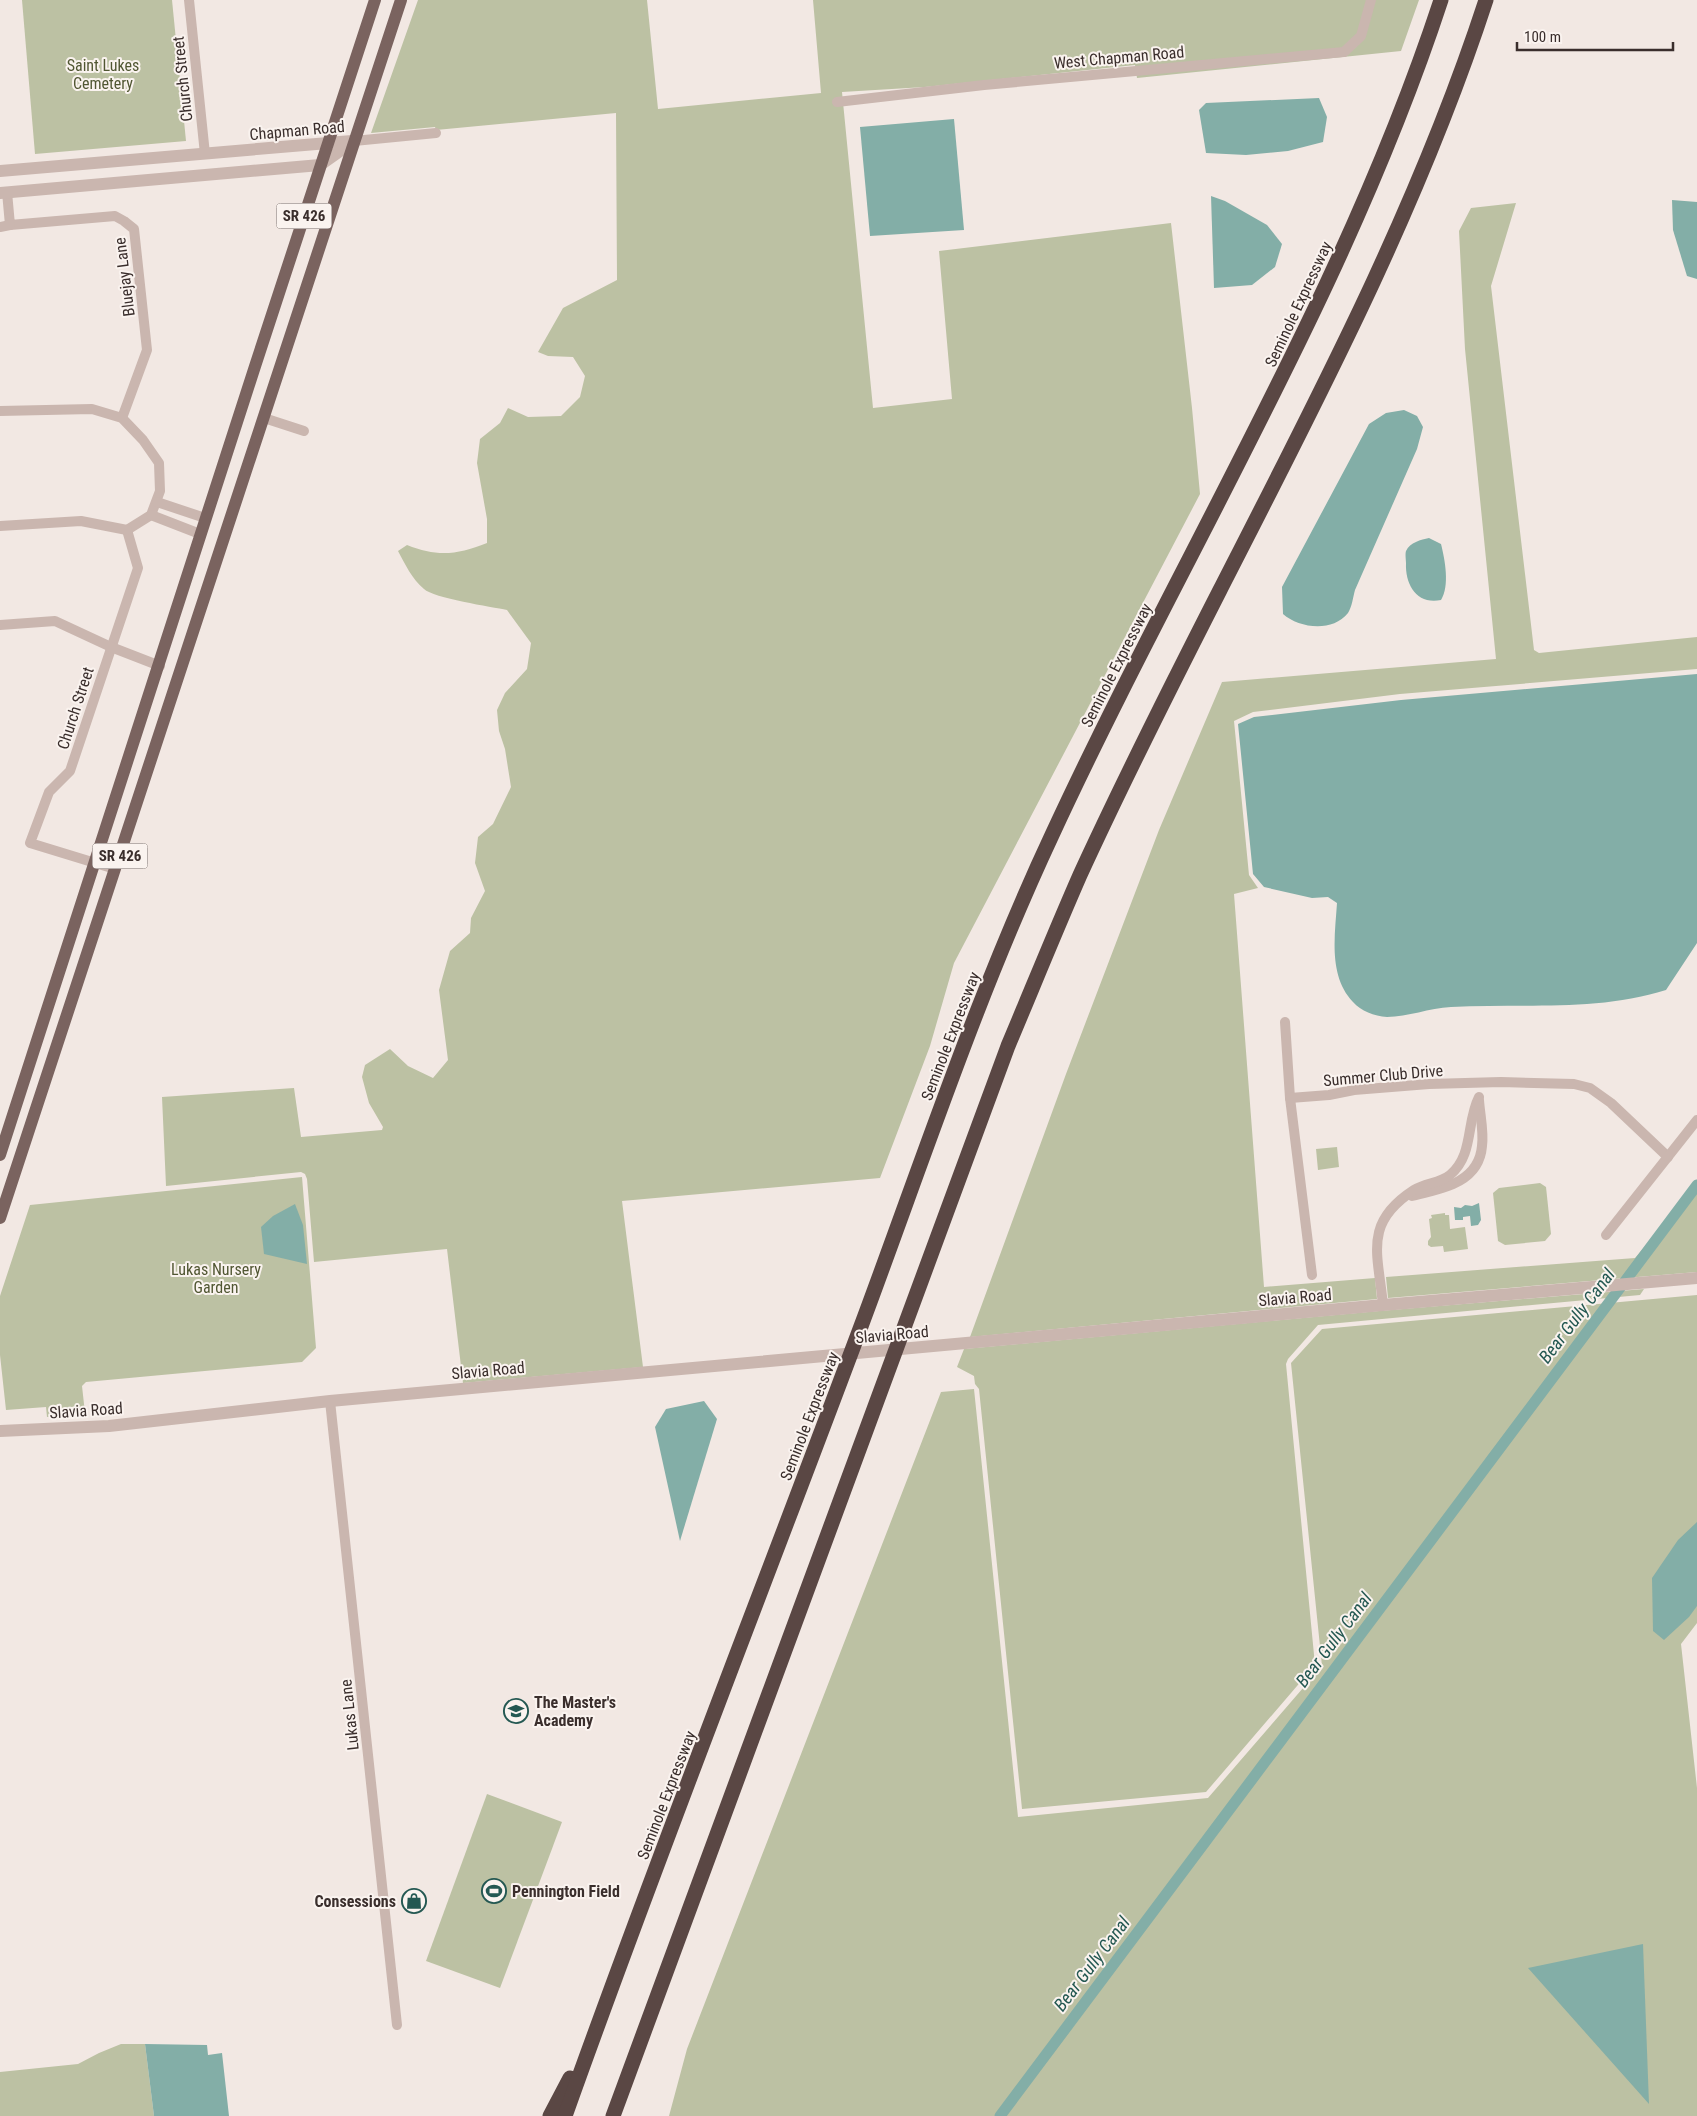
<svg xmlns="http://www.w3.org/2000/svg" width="1697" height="2116" font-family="'Roboto Condensed',sans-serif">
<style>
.green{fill:#bcc1a3}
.water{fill:#83aea7}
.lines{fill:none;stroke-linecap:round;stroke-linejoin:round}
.canal{stroke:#83aea7;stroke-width:11}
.minor{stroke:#cab6af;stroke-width:10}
.tertiary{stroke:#cab6af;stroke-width:12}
.primary{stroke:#7a635f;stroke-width:12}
.motorway{stroke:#5a4744;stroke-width:15}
.labels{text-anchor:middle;stroke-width:4;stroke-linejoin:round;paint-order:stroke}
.shield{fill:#faf3ef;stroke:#746966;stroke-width:1}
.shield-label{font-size:15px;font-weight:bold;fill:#3a2e2c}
.street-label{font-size:16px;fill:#3a2e2c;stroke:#faf3ef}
.park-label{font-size:16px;fill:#505632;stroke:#faf3ef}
.poi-label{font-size:16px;font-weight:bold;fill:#3a2e2c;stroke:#faf3ef;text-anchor:start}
.water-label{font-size:18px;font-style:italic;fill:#245852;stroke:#faf3ef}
</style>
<rect width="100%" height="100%" fill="#f2e8e3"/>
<g class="green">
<path d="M22,0H172L186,141L35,154Z"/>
<path d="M418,0H647L658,109L821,93L813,0H1419L1401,51L1137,78L1135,65L925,87L842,92L873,408L952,399L939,251L1171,223L1192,408L1200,494L954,963L930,1046L880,1178L622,1201L643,1367L463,1383L447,1249L314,1262L307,1179L305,1174L301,1172L166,1186L162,1097L294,1088L301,1137L382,1130L383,1127L369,1103L362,1077L365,1065L390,1049L408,1066L433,1078L448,1060L439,990L450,951L470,933L471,918L485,891L475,863L478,837L493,824L511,787L505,749L499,731L497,710L505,693L527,669L531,643L507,610C492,607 433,598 424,589C412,579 405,564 398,551L407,545C437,557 457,555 487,543V519L477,463L480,439L500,423L508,408L528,417L561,416L580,397L585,376L573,357L548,356L538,352L563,308L617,280L616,113L436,130L435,127L371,133Z"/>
<path d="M1516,203L1491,286L1534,650L1539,653L1697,637V669L1400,694L1253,712L1234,721L1249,875L1258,888L1234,894L1264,1287L1375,1278L1377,1299L970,1337L1066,1074L1159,830L1222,682L1496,659L1465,349L1459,231L1471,208Z"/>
<path d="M1337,1147L1339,1167L1318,1170L1316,1149Z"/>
<path d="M302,1177L316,1348L302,1362L86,1382L82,1386L85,1413L47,1417L46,1407L6,1410L0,1355V1296L30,1205Z"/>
<path d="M1540,1183L1546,1187L1551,1234L1545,1241L1505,1245L1498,1241L1493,1193L1499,1188Z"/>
<path d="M1697,1186V1272L1388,1298L1386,1277L1635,1258Z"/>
<path d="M1445,1213V1215H1449L1450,1229L1465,1227L1468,1249L1444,1252L1443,1246L1431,1247L1428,1245V1241L1431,1237L1429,1219L1432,1218L1431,1215Z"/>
<path d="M1644,1289L1640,1295L1318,1325L1288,1359L1286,1364L1315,1665L1206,1792L1022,1809L979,1389L975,1384L974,1376L957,1367L964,1349L1379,1311Z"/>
<path d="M1697,1295V1623L1681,1644L1697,1788V2116H669L687,2049L941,1392L974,1389L1018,1817L1208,1798L1322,1666L1291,1363L1322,1329Z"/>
<path d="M487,1794L562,1822L500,1988L426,1961Z"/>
<path d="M121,2044H145L154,2116H0V2072L78,2064L99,2053Z"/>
</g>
<g class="water">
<path d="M1319,98L1327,117L1323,142L1288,151L1246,155L1206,153L1199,110L1206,103Z"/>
<path d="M954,119L964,230L870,236L860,127Z"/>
<path d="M1211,196L1225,201L1267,225L1282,244L1275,267L1252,285L1214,288Z"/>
<path d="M1672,200L1697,202V279L1687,276L1673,230Z"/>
<path d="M1404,410L1417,416L1423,427L1417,449L1355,590C1353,597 1352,607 1348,613C1332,633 1299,628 1283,614L1282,587L1369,424L1386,413Z"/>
<path d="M1429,538L1441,544C1445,560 1450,586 1441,600C1417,605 1405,585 1406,563C1406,560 1405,554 1406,551C1410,542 1421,540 1429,538Z"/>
<path d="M1697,674V943L1666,990C1597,1012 1523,1003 1451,1007C1429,1008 1408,1017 1387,1017C1374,1016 1361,1011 1353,1002C1328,976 1335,935 1337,903L1328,897L1312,898L1264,887L1253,874L1238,724L1254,717L1401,700Z"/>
<path d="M1479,1203L1481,1220L1478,1225L1471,1226L1470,1216L1463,1217V1220H1455L1454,1207L1461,1208L1465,1205L1472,1206Z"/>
<path d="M295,1204L303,1225L307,1264L264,1254L261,1227L273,1216Z"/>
<path d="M704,1401L717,1419L680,1541L655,1427L666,1409Z"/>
<path d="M1697,1522V1606L1689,1617L1664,1640L1653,1631L1652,1578L1678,1540Z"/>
<path d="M1643,1944L1649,2104L1528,1968Z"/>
<path d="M145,2044L207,2045L208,2055L222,2053L229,2116H154Z"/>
</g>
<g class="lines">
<path class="canal" d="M1000,2116L1697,1185"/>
<g class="minor">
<path d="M189,0L205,154"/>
<path d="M837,102L984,85L1344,52L1361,36L1371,0"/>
<path d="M354,141L436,133"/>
<path d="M7,192L10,225L115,216L124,221L134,229L147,350L122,418"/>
<path d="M0,227L10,225"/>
<path d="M0,411L92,409L122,418L143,440L159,463L160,491L151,515L127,530L138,568L70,771L49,792L30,843L115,869"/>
<path d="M264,418L304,431"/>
<path d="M157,502L205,518"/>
<path d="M151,515L200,534"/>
<path d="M0,526L81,521L127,530"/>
<path d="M0,625L55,621L111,647L160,666"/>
<path d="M1285,1022L1290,1098L1312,1275"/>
<path d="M1290,1098L1329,1095L1354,1090L1429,1084L1501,1082L1574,1084L1590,1088L1611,1103L1668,1157"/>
<path d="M1412,1196C1441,1189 1479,1183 1482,1146C1484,1132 1480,1115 1479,1100"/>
<path d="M1606,1235L1697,1120"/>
<path d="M1383,1305C1378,1253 1363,1223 1414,1190C1425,1183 1441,1183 1450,1175C1474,1155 1466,1122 1479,1097"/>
<path d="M330,1401L397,2025"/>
</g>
<g class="tertiary">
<path d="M0,171L352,141"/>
<path d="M0,193L320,165L354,141"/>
<path d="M0,1431L109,1426L330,1401L1383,1305L1697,1278"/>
</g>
<g class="primary">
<path d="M0,1155C127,770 247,384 375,0"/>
<path d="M0,1218L401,0"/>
</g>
<g class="motorway">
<path d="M550,2116L570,2078"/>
<path d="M565,2116C659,1852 762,1591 860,1329C922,1163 977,995 1052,835C1181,556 1345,293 1441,0"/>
<path d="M613,2116L1008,1046C1032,989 1055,932 1080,875C1124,779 1172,684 1220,590C1318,398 1419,206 1486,0"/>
</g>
</g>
<defs>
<symbol id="school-ring" viewBox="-11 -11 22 22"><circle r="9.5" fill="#faf3ef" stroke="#245852" stroke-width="1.5"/><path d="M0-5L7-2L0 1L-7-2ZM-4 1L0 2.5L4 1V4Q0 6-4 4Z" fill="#245852"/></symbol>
<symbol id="stadium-ring" viewBox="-11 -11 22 22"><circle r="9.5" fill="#faf3ef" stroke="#245852" stroke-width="1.5"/><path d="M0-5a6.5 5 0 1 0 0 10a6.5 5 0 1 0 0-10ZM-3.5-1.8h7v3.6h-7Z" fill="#245852"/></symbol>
<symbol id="shop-ring" viewBox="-11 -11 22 22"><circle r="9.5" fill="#faf3ef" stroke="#245852" stroke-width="1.5"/><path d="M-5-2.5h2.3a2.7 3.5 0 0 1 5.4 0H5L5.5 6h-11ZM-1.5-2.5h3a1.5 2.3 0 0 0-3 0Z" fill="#245852"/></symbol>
</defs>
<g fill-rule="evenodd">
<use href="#school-ring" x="502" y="1697" width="28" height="28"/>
<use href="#stadium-ring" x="480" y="1877" width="28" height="28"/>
<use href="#shop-ring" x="400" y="1887" width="28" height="28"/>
</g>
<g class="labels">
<g class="shield">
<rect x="276.5" y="203.5" width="55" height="25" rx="4"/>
<rect x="92.5" y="843.5" width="55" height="25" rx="4"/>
</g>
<g class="shield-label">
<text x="304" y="221">SR 426</text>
<text x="120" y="861">SR 426</text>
</g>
<g class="street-label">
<text transform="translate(1119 57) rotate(-5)" y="6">West Chapman Road</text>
<text transform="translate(182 79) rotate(-96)" y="6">Church Street</text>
<text transform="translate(297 130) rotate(-5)" y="6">Chapman Road</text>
<text transform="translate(124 277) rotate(-97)" y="6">Bluejay Lane</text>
<text transform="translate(1298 304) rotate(-65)" y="6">Seminole Expressway</text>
<text transform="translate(1116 665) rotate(-63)" y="6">Seminole Expressway</text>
<text transform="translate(75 708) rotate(-72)" y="6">Church Street</text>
<text transform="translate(950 1036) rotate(-69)" y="6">Seminole Expressway</text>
<text transform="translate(1383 1075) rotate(-5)" y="6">Summer Club Drive</text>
<text transform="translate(1295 1297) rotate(-5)" y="6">Slavia Road</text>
<text transform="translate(892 1334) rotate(-5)" y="6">Slavia Road</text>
<text transform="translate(488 1370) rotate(-5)" y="6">Slavia Road</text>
<text transform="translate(86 1410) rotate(-4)" y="6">Slavia Road</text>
<text transform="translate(809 1416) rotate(-69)" y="6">Seminole Expressway</text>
<text transform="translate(349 1715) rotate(-96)" y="6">Lukas Lane</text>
<text transform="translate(666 1795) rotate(-69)" y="6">Seminole Expressway</text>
</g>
<g class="park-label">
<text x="103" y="71">Saint Lukes<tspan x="103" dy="18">Cemetery</tspan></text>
<text x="216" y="1275">Lukas Nursery<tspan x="216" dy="18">Garden</tspan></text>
</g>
<g class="poi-label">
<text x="534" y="1708">The Master's<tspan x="534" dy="18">Academy</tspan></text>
<text x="512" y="1897">Pennington Field</text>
<text x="396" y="1907" text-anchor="end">Consessions</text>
</g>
<g class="water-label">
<text transform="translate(1577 1316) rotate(-53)" y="6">Bear Gully Canal</text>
<text transform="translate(1334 1640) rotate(-53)" y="6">Bear Gully Canal</text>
<text transform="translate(1092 1964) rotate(-53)" y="6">Bear Gully Canal</text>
</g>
</g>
<path d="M1517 42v8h156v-8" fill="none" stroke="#3a2e2c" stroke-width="2.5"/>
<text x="1524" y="42" font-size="15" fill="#3a2e2c" stroke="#faf3ef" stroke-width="4" paint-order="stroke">100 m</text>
</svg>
